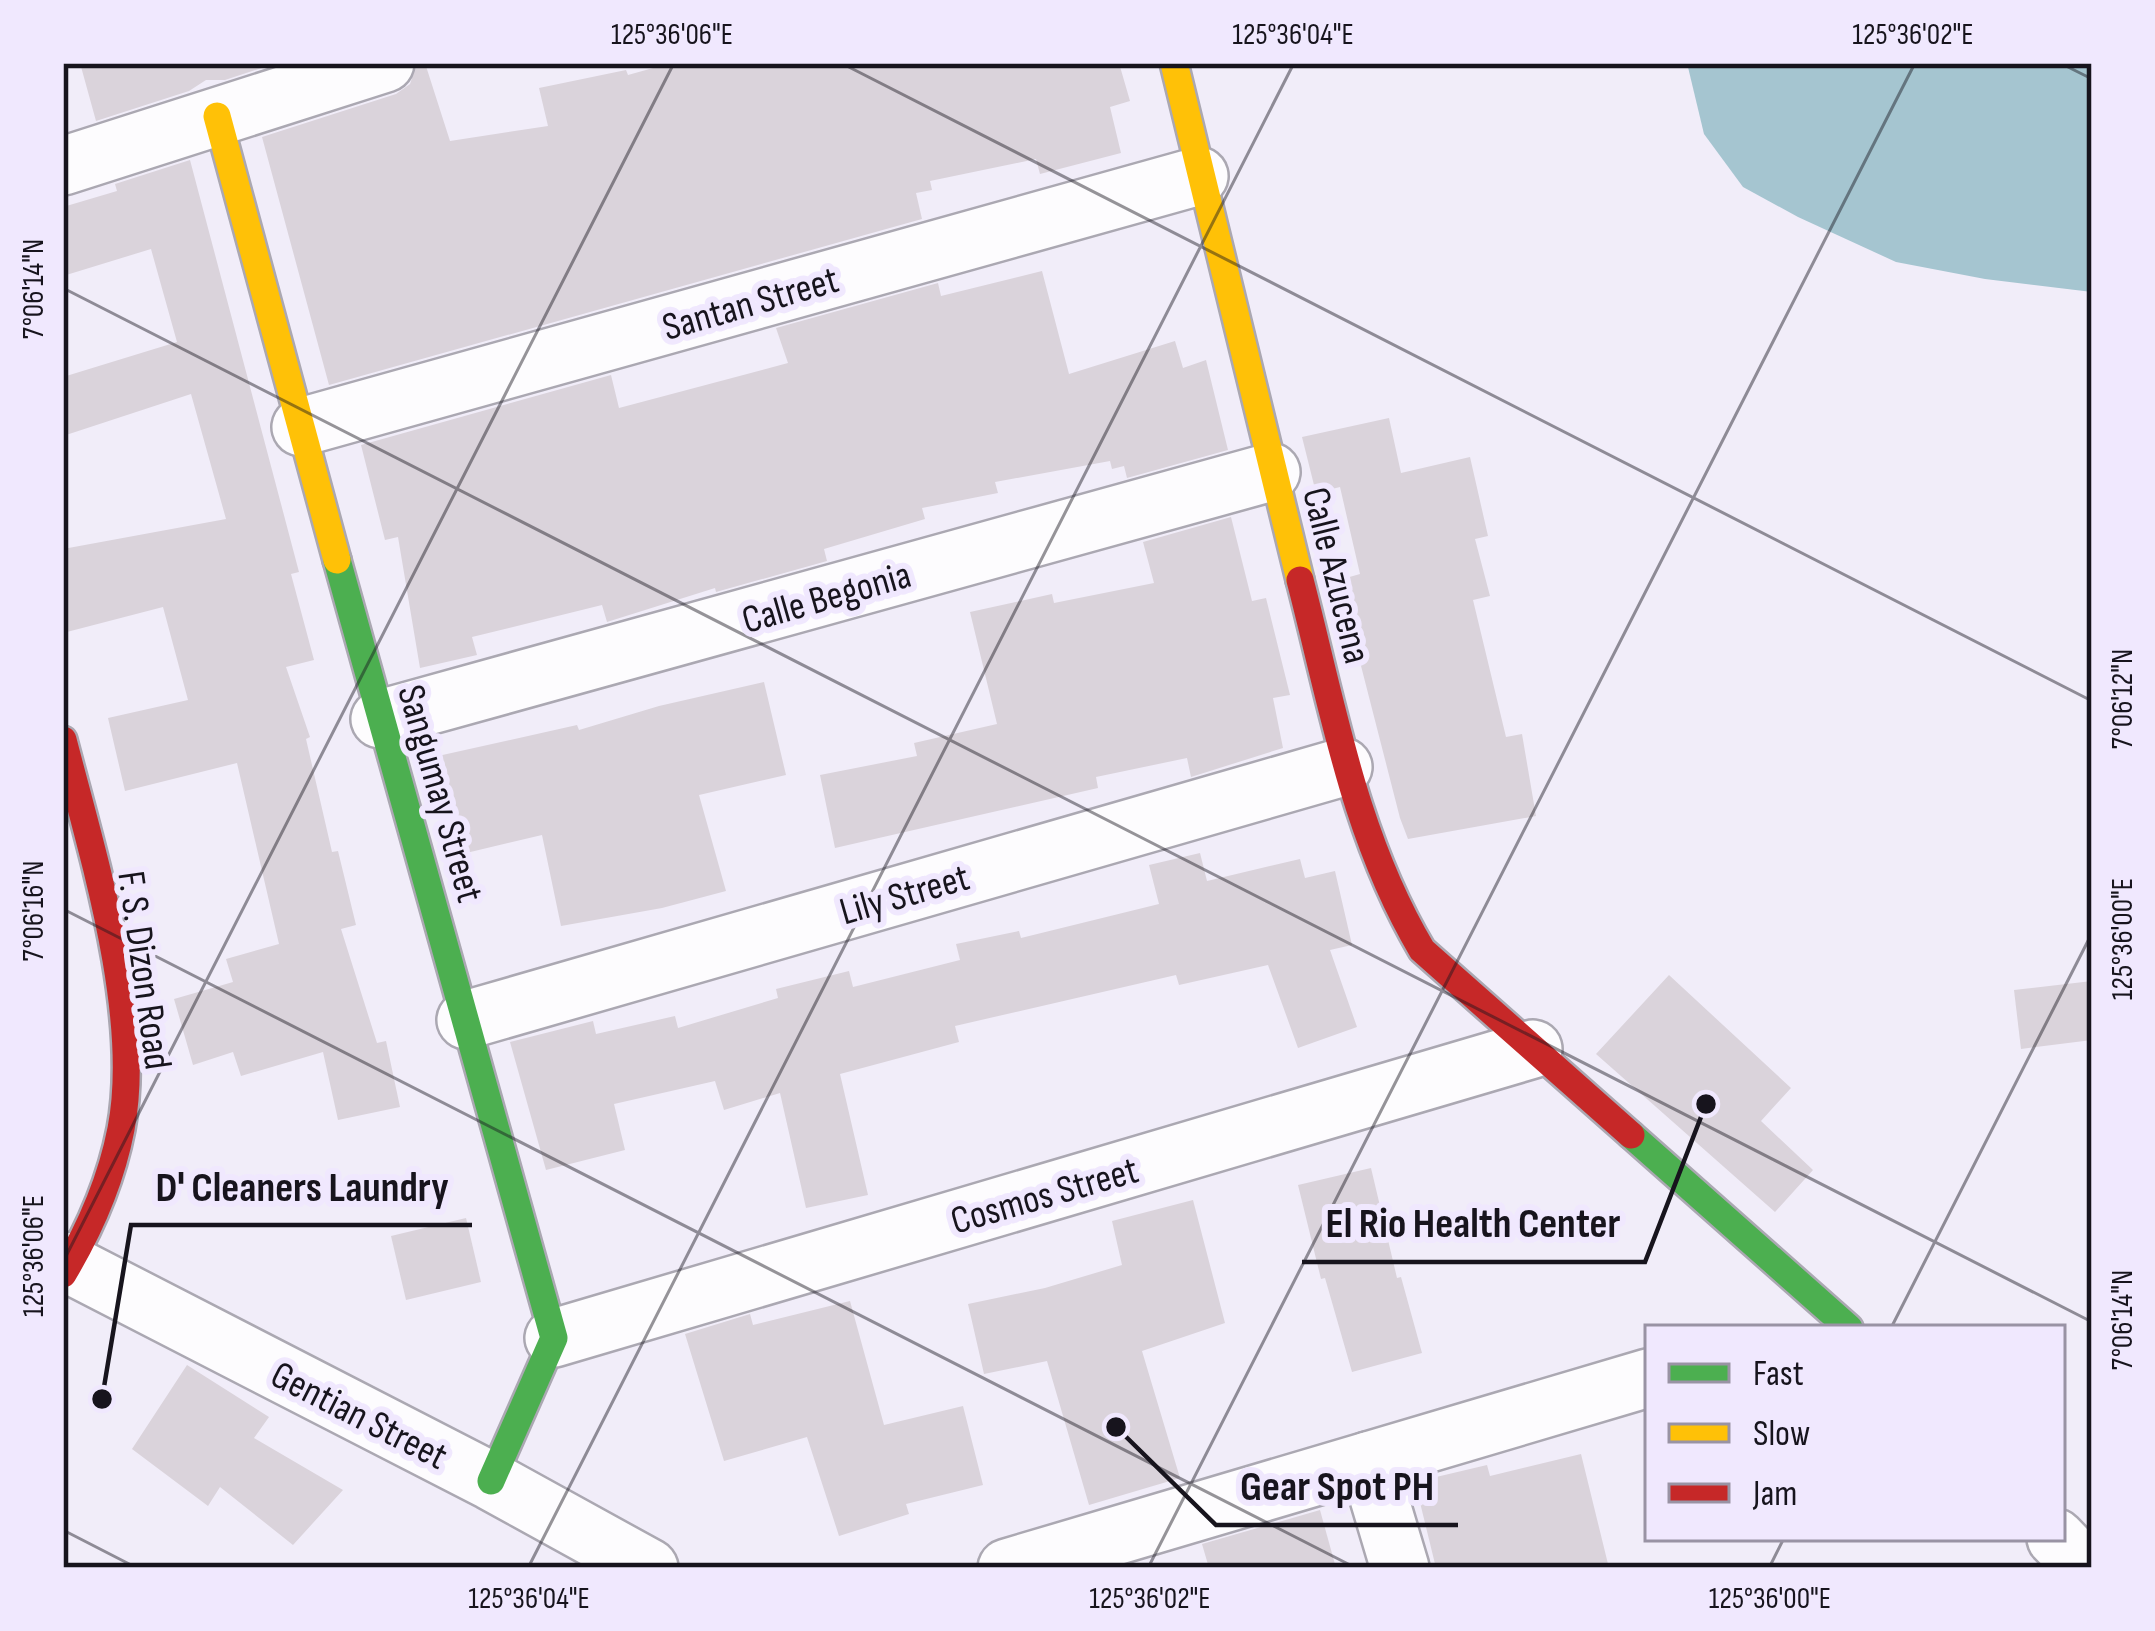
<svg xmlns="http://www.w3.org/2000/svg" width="2155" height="1631" font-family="'Sofia Sans Condensed',sans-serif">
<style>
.water{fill:#a5c5d0}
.building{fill:#dad3db}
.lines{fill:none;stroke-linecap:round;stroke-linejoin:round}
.street-casing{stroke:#aba8b2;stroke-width:62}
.fast-casing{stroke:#aba8b2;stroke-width:32}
.slow-casing{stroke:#aba8b2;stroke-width:32}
.jam-casing{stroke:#aba8b2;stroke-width:32}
.street{stroke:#fdfcfe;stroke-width:57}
.fast{stroke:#4caf50;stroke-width:27}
.slow{stroke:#ffc107;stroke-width:27}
.jam{stroke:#c62828;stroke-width:27}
.ticks{fill:none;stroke:#17141d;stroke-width:3;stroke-opacity:0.45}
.labels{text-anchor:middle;stroke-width:12;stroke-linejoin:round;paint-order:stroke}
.street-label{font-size:39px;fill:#17141d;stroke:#f0e8fe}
.leader{fill:none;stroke:#17141d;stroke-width:4.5}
.callout-dot{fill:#17141d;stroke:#f0e8fe;stroke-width:4.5}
.callout-label{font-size:42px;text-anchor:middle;font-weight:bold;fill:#17141d;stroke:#f0e8fe;stroke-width:12;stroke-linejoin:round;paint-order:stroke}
.neatline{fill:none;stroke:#17141d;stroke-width:4.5}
.ticks-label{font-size:30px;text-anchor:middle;fill:#17141d}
</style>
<rect width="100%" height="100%" fill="#f1edf9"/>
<path class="water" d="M1687,63H2092V292L1985,279L1896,262L1798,217L1743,187L1704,134Z"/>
<g class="building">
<path d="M80,63H277L225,80H206L189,91L96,121Z"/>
<path d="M417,63H425L450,141L548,126L539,88L626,70L628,75L671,63H1119L1130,101L1110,107L1121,153L1040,174L1036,159L930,181L932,190L916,193L922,219L329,385L262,137L396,94L410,84Z"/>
<path d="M190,160L299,572L291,574L314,660L286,667L310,737L306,739L332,852L338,851L356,925L341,929L377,1043L386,1041L400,1107L338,1120L323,1052L241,1076L233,1052L193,1065L174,999L233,982L226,959L279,944L237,763L125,791L108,718L188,700L163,607L63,633V549L226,519L191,394L63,436V377L177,342L151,249L63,276V207L117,191L115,184Z"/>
<path d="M1042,271L1069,374L1175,341L1183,368L1206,360L1228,450L1127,478L1124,466L1112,469L1110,461L995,482L998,493L922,508L925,519L824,549L827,561L716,592L715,588L607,622L602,605L472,637L477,655L420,668L398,537L385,540L361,445L611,375L619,408L788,363L776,328L938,283L941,296Z"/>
<path d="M1389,418L1401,473L1470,457L1488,536L1475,539L1490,596L1473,600L1506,737L1522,734L1536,816L1408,839L1400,818L1339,580L1360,574L1340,487L1316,493L1302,437Z"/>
<path d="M1231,517L1252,601L1266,598L1290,695L1273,698L1283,748L1191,777L1187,758L1096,777L1098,788L835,848L820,775L917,756L914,743L997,724L970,612L1052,594L1054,603L1154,583L1143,542Z"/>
<path d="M764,682L786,775L699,795L726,891L662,908L561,926L542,835L462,854L438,756L577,725L579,730L659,706Z"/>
<path d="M1200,853L1207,881L1300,859L1305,878L1335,871L1352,945L1330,950L1357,1027L1298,1048L1268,965L1179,985L1176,975L955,1026L959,1042L840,1074L868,1195L806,1208L780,1093L724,1110L715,1081L614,1104L625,1150L546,1170L510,1042L593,1021L596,1034L675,1016L678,1028L778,998L776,989L849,971L853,987L960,960L956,944L1019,931L1021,938L1159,904L1149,865Z"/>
<path d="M1669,975L1791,1088L1761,1121L1813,1170L1775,1212L1596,1054Z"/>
<path d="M2092,981V1040L2021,1049L2014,990Z"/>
<path d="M1371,1168L1397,1278L1401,1277L1422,1353L1352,1372L1325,1278L1321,1279L1298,1185Z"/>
<path d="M1193,1200L1225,1323L1142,1351L1180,1478L1089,1505L1047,1361L984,1374L968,1304L1045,1288L1122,1265L1112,1221Z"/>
<path d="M466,1218L481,1282L406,1300L391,1236Z"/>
<path d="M850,1301L884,1425L963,1406L983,1485L906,1504L909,1514L839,1536L807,1437L724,1461L685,1334L750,1314L753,1325Z"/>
<path d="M187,1365L269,1417L254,1438L343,1490L293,1545L220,1487L208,1506L132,1449Z"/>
<path d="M1581,1454L1609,1568H1436L1415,1482L1487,1465L1490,1476Z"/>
<path d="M1320,1510L1336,1568H1209L1202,1544Z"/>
</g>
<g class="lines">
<defs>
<g id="street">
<path d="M63,166L385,63"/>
<path d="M301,427L1199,176"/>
<path d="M380,719L1271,472"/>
<path d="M466,1020L1343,767"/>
<path d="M63,1261L491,1481L649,1568"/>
<path d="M554,1338L1533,1049"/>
<path d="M1368,1461L1400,1568"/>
<path d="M2056,1538L2085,1568"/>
<path d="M1007,1568L1648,1378"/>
</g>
<g id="fast">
<path d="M337,560L554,1338L491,1481"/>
<path d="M1631,1135L1849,1328"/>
</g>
<g id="slow">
<path d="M1174,63L1300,580"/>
<path d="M217,116L337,560"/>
</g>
<g id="jam">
<path d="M1300,580C1333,707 1354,836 1422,950L1631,1135"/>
<path d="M63,740C92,852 143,1015 121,1129C111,1181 90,1229 63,1274"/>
</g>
</defs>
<use href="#street" class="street-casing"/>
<use href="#fast" class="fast-casing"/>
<use href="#slow" class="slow-casing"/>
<use href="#jam" class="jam-casing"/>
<use href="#street" class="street"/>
<use href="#fast" class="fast"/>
<use href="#slow" class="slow"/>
<use href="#jam" class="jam"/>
</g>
<path class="ticks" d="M841,63L2092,701M2060,63L2092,79M63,288L2092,1322M63,909L1356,1568M63,1262L674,63M1891,1328L2092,933M63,1530L137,1568M528,1568L1294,63M1148,1568L1915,63M1769,1568L1784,1538"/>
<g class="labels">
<g class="street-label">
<text transform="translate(750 302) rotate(-16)" y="14">Santan Street</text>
<text transform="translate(1338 575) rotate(76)" y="14">Calle Azucena</text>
<text transform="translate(826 596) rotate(-16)" y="14">Calle Begonia</text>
<text transform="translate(442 793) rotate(74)" y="14">Sangumay Street</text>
<text transform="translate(904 893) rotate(-16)" y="14">Lily Street</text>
<text transform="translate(146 970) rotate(82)" y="14">F. S. Dizon Road</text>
<text transform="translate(1044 1194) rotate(-16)" y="14">Cosmos Street</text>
<text transform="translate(360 1414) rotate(27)" y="14">Gentian Street</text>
</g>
</g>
<path class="leader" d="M102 1399L131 1225H472M1706 1104L1645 1262H1302M1116 1427L1216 1525H1458"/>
<g class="callout-dot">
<circle cx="102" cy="1399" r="12"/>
<circle cx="1706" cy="1104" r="12"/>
<circle cx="1116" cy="1427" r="12"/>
</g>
<g class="callout-label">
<text x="302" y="1201">D' Cleaners Laundry</text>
<text x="1473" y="1237">El Rio Health Center</text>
<text x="1337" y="1500">Gear Spot PH</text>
</g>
<rect width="2155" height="1631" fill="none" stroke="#f0e8fe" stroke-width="132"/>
<rect x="1645" y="1325" width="420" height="216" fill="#f0e8fe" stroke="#9993a4" stroke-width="3"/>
<rect x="1669" y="1364" width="60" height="18" fill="#4caf50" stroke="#9993a4" stroke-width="3"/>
<text x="1753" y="1385" font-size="36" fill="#17141d">Fast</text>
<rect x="1669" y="1424" width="60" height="18" fill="#ffc107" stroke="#9993a4" stroke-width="3"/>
<text x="1753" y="1445" font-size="36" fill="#17141d">Slow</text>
<rect x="1669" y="1484" width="60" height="18" fill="#c62828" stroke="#9993a4" stroke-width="3"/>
<text x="1753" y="1505" font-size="36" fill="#17141d">Jam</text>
<rect x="66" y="66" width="2023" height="1499" class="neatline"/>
<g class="ticks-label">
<text x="672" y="44">125°36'06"E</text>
<text x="1293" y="44">125°36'04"E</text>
<text x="1913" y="44">125°36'02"E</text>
<text transform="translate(33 289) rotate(-90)" y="10">7°06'14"N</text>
<text transform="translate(2122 699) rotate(-90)" y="10">7°06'12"N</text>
<text transform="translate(33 911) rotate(-90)" y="10">7°06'16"N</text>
<text transform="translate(2122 939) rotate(-90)" y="10">125°36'00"E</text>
<text transform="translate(33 1256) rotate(-90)" y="10">125°36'06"E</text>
<text transform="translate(2122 1320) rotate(-90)" y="10">7°06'14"N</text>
<text x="529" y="1608">125°36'04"E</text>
<text x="1150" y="1608">125°36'02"E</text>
<text x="1770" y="1608">125°36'00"E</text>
</g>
</svg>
